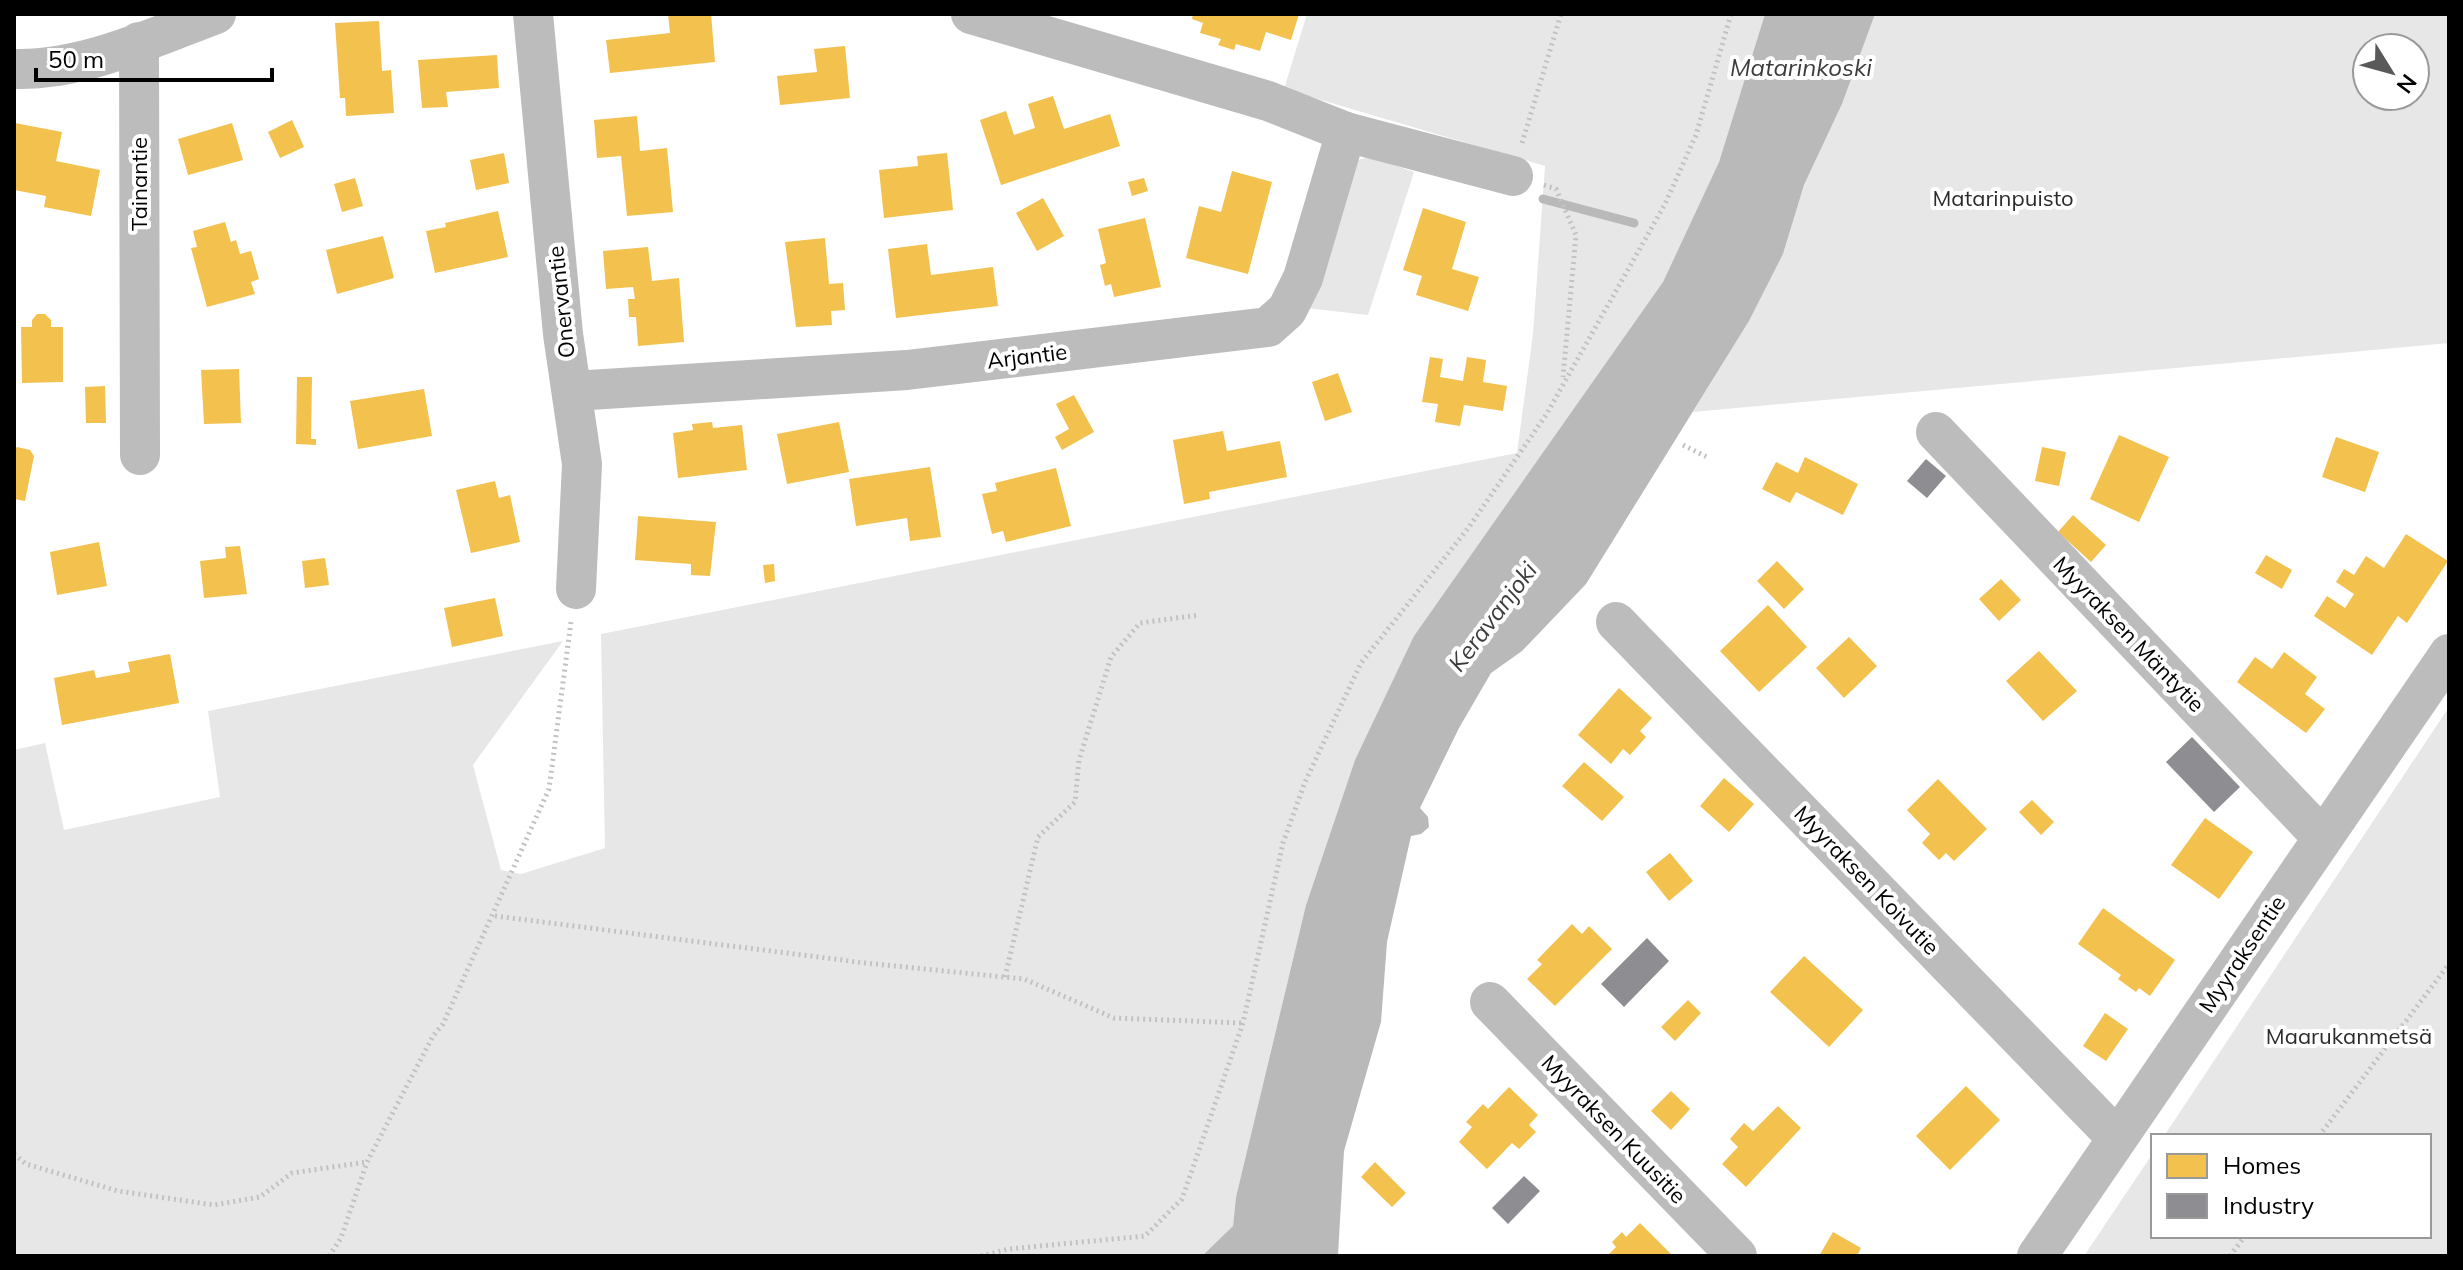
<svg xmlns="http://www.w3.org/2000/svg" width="2463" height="1270" font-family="Mulish,sans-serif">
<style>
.green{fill:#e7e7e7;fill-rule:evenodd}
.water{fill:#b9b9b9}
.homes{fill:#f2c14e}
.industry{fill:#8d8d92}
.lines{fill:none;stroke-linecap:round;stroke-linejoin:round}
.stream{stroke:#b9b9b9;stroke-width:9}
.path{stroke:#c2c2c2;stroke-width:5;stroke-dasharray:2 4;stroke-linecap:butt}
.minor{stroke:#bcbcbc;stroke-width:40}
.labels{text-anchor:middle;stroke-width:8;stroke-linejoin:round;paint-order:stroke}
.street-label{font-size:22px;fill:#000;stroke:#fff}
.park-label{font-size:22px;fill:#2b2b2b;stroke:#fff}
.water-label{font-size:24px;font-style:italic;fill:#3c3c3c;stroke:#fff}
</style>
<rect width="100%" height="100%" fill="#fff"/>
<g class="green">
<path d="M1307,14H1765L1719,162L1663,282L1355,760L1306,905L1236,1197L1233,1226L1202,1256H14V750L45,743L64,830L220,797L208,711L563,641L473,765L501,870L521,874L605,848L601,634L1517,453L1533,334L1545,166L1284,89Z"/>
<path d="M1875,14H2449V343L1693,412L1749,321L1783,254L1804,185L1842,104ZM2367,48H2415V96H2367Z"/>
<path d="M1370,157L1414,172L1368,315L1306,308L1353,161Z"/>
<path d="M2449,707V1256H2084L2153,1153V1236H2429V1136H2164Z"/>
</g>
<path class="water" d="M1765,14H1875L1842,104L1804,185L1783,254L1749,321L1586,584L1522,651L1491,673L1459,728L1420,808L1428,817L1429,827L1421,834L1411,836L1387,942L1381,1022L1344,1151L1338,1255L1202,1256L1233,1226L1236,1197L1306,905L1355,760L1414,636L1663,282L1719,162Z"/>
<g class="homes">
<path d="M668,14H711L715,62L610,73L606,40L670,33Z"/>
<path d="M1193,14H1299L1291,40L1266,32L1260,51L1236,44L1234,50L1218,45L1221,39L1200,33L1203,23L1192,19Z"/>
<path d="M379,21L382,71L391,70L394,113L346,116L345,98H340L335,23Z"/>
<path d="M845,46L850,98L780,105L777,76L817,72L814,49Z"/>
<path d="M497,55L499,88L446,92L448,107L422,108L418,60Z"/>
<path d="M1053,96L1064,129L1110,114L1120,146L1001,185L980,120L1006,111L1014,135L1035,128L1028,104Z"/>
<path d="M637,116L640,151L667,148L673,212L627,216L621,156L597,158L594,120Z"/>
<path d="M292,120L304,147L280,158L268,132Z"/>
<path d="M15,123L62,132L56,161L100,170L91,216L44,207L46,196L14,190Z"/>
<path d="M232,123L243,160L188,175L178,139Z"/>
<path d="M504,153L509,183L476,190L470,160Z"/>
<path d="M947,153L953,210L884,218L879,170L918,166L917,156Z"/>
<path d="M1232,171L1272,182L1248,274L1186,258L1199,206L1221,212Z"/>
<path d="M355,178L363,206L342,212L334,184Z"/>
<path d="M1144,178L1148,191L1132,196L1128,182Z"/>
<path d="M1043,198L1064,236L1037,251L1016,213Z"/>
<path d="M1423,208L1466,222L1452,269L1479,277L1468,311L1416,295L1422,276L1403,270Z"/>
<path d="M498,211L508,257L435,273L426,231L446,227L445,223Z"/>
<path d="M1145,218L1161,287L1114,297L1111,284L1105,286L1100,265L1106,263L1098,229Z"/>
<path d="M225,222L231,242L236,240L240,254L251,251L259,279L251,282L255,294L207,307L191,248L197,247L193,231Z"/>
<path d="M383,236L394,278L337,294L326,250Z"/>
<path d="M825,238L829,284L843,283L845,310L831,311L832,325L796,327L785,242Z"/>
<path d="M927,244L931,275L993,267L998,306L896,318L888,249Z"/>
<path d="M648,247L652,281L679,278L684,342L638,346L636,317H629L628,299H635L633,287L606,289L603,251Z"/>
<path d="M37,314H45L51,320V327H63V382L22,383L21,327H32V320Z"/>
<path d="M1430,357L1443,359L1440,377L1463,381L1467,357L1486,360L1483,382L1507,386L1503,411L1464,405L1460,426L1435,422L1438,404L1422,402Z"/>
<path d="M239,369L241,423L204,424L201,370Z"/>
<path d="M1338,373L1352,412L1325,421L1312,382Z"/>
<path d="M297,377H312L311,439H316V445L296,444Z"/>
<path d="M105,386L106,423H86L85,387Z"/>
<path d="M424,389L432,436L358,449L350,401Z"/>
<path d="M1074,395L1094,432L1062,450L1055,437L1069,429L1056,404Z"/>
<path d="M712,422L713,428L742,425L747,470L678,478L673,433L693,430L692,424Z"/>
<path d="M839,422L849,472L787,484L777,434Z"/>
<path d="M1223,431L1227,451L1280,441L1287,477L1209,492L1210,499L1184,504L1173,440Z"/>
<path d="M2119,435L2169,457L2139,522L2090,499Z"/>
<path d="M2336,437L2379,452L2365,492L2322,477Z"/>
<path d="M17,447L30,450L34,456L25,501L14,499V450Z"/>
<path d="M2042,447L2066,452L2059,486L2035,481Z"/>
<path d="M1805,457L1858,484L1843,515L1796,492L1790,503L1762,489L1776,462L1798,473Z"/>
<path d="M930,467L941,537L910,541L907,518L856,526L849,479Z"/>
<path d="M1056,468L1071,526L1006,542L1003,531L992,534L982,494L997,491L995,483Z"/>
<path d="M495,481L499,498L510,495L520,542L471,553L456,490Z"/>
<path d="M2073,515L2106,545L2091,562L2058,532Z"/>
<path d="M638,516L716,522L710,576L691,575V564L635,560Z"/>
<path d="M2406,534L2448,561L2407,623L2398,616L2372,655L2314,616L2327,596L2345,608L2354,594L2336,582L2344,569L2354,575L2366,556L2384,568Z"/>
<path d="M99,542L107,586L57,595L50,552Z"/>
<path d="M240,546L247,594L204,598L200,561L226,558L225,547Z"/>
<path d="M2266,555L2292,570L2282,589L2255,573Z"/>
<path d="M325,558L329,585L305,588L302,561Z"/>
<path d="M1777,561L1804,589L1784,609L1757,581Z"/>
<path d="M774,564L775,581L765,583L763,565Z"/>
<path d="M2001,579L2021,600L1999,621L1979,599Z"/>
<path d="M495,598L503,636L452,647L444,608Z"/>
<path d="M1768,605L1807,647L1759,692L1720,651Z"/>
<path d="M1849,637L1877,666L1844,698L1816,668Z"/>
<path d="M2039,651L2077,691L2043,721L2006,681Z"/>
<path d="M2284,652L2317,677L2305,694L2325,709L2306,733L2237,682L2255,657L2272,669Z"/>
<path d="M170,654L179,703L62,725L54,678L94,670L96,678L130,672L128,662Z"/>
<path d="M1619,688L1652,718L1640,731L1646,737L1630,755L1623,749L1611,764L1578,735Z"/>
<path d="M1584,762L1624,797L1602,821L1562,786Z"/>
<path d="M1724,778L1754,804L1729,832L1700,806Z"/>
<path d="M1938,779L1987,829L1954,861L1946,853L1939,860L1922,843L1930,834L1907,810Z"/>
<path d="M2032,800L2054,822L2041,835L2019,812Z"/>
<path d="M2205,818L2253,852L2219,899L2171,865Z"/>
<path d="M1670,853L1693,881L1669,901L1646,872Z"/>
<path d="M2103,908L2175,960L2150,996L2139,988L2136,992L2118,979L2121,975L2078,944Z"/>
<path d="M1572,924L1582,934L1589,926L1612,949L1555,1006L1527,979L1542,964L1537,960Z"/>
<path d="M1804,956L1863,1010L1829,1047L1770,992Z"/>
<path d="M1688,1000L1701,1013L1675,1041L1661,1027Z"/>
<path d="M2105,1013L2128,1029L2106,1061L2083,1046Z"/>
<path d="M1966,1086L2000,1120L1950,1170L1916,1136Z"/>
<path d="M1509,1087L1538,1115L1529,1125L1536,1132L1519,1149L1512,1143L1487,1169L1459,1142L1472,1127L1466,1122L1483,1104L1488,1109Z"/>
<path d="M1671,1091L1690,1109L1671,1130L1651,1111Z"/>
<path d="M1778,1106L1801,1128L1746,1187L1722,1164L1738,1147L1730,1139L1744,1123L1753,1131Z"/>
<path d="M1375,1162L1406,1193L1392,1207L1361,1177Z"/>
<path d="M1640,1223L1673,1256H1607L1616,1247L1612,1242L1622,1232L1626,1237Z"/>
<path d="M1833,1232L1861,1248L1857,1256H1819Z"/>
</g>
<g class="industry">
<path d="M1926,459L1946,476L1927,498L1907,481Z"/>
<path d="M2192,737L2240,787L2214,812L2166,762Z"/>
<path d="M1647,938L1669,961L1624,1007L1601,984Z"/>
<path d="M1524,1176L1540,1191L1508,1224L1492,1208Z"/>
</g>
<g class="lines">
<path class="stream" d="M1543,199L1634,223"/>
<g class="path">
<path d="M1522,143L1561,14"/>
<path d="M1544,185L1556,189L1576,235L1563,377"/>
<path d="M1683,445L1707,457"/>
<path d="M495,916L865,963L1024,979L1114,1018L1242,1023"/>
<path d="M1005,977L1038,837L1075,802L1079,760L1111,657L1140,623L1199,615"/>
<path d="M2319,1136L2449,964"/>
<path d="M14,1154L26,1164L118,1191L214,1205L260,1197L292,1173L367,1162"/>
<path d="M329,1256L341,1238L367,1162L433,1036L443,1024L549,789L571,622"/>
<path d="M981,1256L1009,1249L1145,1236L1182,1199L1243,1023L1283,843L1305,782L1361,663L1469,527L1546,415L1665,204L1696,135L1731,14"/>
<path d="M2230,1256L2245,1236"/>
</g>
<g class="minor">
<path d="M533,14L563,334L582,464L576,589"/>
<path d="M971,14L1268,101L1346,132L1513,176"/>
<path d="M139,42L140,455"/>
<path d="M14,69C82,71 152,38 216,14"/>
<path d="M573,391L907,370L1268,327L1287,310L1303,278L1346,132"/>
<path d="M1936,432L2321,836"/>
<path d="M1616,622L2117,1138"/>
<path d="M1490,1002L1737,1256"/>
<path d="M2037,1256L2449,654"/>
</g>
</g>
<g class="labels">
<g class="street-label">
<text transform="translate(139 184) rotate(-90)" y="8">Tainantie</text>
<text transform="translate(561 302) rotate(-96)" y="8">Onervantie</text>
<text transform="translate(1027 356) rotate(-7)" y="8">Arjantie</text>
<text transform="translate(2129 634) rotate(46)" y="8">Myyraksen Mäntytie</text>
<text transform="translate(1867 880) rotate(46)" y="8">Myyraksen Koivutie</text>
<text transform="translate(2242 954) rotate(-56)" y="8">Myyraksentie</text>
<text transform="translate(1614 1129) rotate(46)" y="8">Myyraksen Kuusitie</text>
</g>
<g class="park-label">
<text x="2003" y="206">Matarinpuisto</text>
<text x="2349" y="1044">Maarukanmetsä</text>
</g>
<g class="water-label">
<text x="1801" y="76">Matarinkoski</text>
<text transform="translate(1493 617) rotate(-53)" y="8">Keravanjoki</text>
</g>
</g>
<rect width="2463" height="1270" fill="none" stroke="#000000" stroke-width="32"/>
<rect x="2151" y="1134" width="280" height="104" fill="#ffffff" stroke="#999999" stroke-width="2"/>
<rect x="2167" y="1154" width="40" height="24" fill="#f2c14e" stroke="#999999" stroke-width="2"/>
<text x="2223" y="1174" font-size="24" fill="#000000">Homes</text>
<rect x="2167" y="1194" width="40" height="24" fill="#8d8d92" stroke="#999999" stroke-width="2"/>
<text x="2223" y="1214" font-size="24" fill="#000000">Industry</text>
<g transform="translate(2391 72) rotate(127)"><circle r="38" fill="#ffffff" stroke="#999999" stroke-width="2"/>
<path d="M0-6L14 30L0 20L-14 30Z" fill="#595959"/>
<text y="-12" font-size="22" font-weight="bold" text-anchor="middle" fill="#000000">N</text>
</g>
<path d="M36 68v12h236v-12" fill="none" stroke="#000000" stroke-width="4"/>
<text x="48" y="68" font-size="24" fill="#000000" stroke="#ffffff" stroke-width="6" paint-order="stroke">50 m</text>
</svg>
